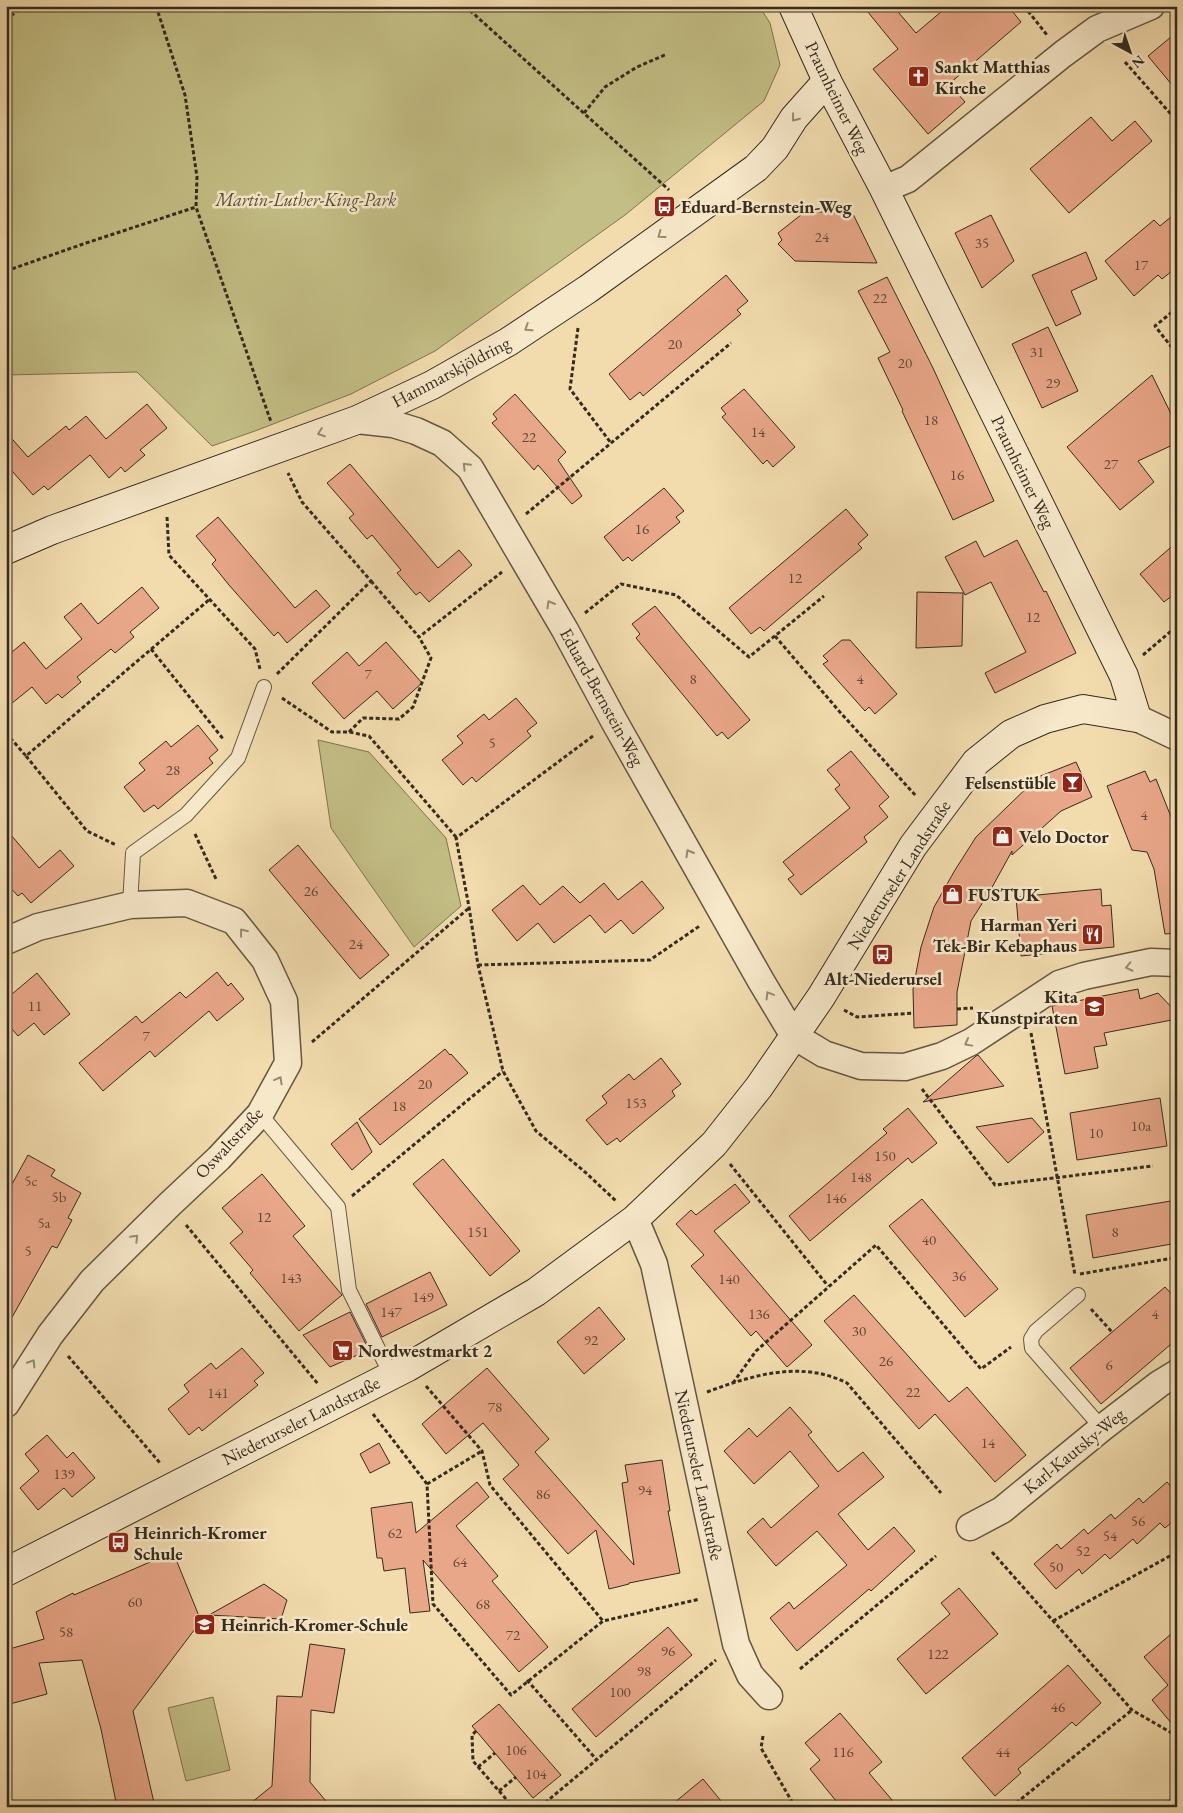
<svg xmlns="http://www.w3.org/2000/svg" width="1183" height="1813" font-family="'EB Garamond',serif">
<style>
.green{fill:#c3be85;stroke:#7c7452}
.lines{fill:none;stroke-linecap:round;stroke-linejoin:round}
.stream{stroke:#738177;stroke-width:8}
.building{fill:#e9a789;stroke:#352b1e}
.lane-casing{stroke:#645742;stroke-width:16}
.street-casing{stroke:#645742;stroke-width:29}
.secondary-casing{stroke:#352b1e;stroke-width:30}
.path{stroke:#352b1e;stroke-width:3;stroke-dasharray:4 2.5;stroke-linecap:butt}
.lane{stroke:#f7e8ca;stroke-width:14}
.street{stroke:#f7e8ca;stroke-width:26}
.secondary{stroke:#f7e8ca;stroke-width:28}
.oneway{stroke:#968a74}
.labels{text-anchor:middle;stroke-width:5;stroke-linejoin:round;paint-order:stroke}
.number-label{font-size:15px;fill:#624a39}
.poi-label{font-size:18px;font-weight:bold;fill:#352b1e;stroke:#f7e8ca;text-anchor:start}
.street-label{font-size:18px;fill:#352b1e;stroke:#f7e8ca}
.park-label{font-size:18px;font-style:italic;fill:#585038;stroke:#f7e8ca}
</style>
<rect width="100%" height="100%" fill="#f2dcae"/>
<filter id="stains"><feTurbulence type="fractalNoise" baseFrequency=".004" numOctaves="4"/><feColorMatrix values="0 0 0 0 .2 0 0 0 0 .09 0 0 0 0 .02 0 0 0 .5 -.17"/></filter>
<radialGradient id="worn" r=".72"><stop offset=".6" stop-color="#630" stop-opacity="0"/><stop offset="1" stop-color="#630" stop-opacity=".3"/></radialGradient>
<g class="green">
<path d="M6,6H759L770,23L780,65L764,101L625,215L435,351L351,394L255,431L212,446L137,372L6,375Z"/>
<path d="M318,740L369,752L446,838L461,906L414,947L331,828Z"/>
<path d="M213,1697L230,1770L186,1781L168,1708Z"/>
</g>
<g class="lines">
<path class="stream" d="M1161,1807L1177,1801"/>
</g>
<g class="building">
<path d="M863,6H893L916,33L948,6H1008L1021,22L949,84L965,102L928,134L873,69L898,49Z"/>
<path d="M1177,32V91L1148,56Z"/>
<path d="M1091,117L1112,141L1135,121L1152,141L1069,213L1030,169Z"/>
<path d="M806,211L853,214L877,263L795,261L778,244L782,240L778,233Z"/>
<path d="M1177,212V267L1162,279L1158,275L1134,296L1105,261L1154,220L1160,226Z"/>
<path d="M991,215L1014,261L982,288L955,233Z"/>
<path d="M1086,252L1097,279L1071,291L1081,314L1056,326L1032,275Z"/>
<path d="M726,275L748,301L737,310L741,314L643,396L640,392L630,400L609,374Z"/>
<path d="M887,277L933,368L994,501L953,520L902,411L903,410L878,358L890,352L858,291Z"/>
<path d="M1048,327L1078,391L1042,408L1012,344Z"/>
<path d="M1152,375L1177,426V443L1138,461L1154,482L1120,510L1067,447Z"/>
<path d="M744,389L795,447L773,467L767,460L763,464L722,417L726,414L721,408Z"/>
<path d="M515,394L566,452L558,460L582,496L572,504L538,465L534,470L492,423L497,419L493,414Z"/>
<path d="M147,404L167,428L140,450L145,455L125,472L121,467L109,478L90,455L48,490L44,486L33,495L6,464V432L28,457L66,426L69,430L86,416L106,439Z"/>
<path d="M350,464L438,568L459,550L472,565L429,602L420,592L416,595L397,573L401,570L372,535L367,539L349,518L354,514L327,483Z"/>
<path d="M664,488L684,511L676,517L680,522L632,561L628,557L623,561L604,537Z"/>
<path d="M846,509L868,535L858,544L862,548L764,631L760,627L751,634L729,608Z"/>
<path d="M218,517L295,608L316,590L330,606L287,643L278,632L274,636L229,585L212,564L216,560L196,536Z"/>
<path d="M1017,540L1044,592L1046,591L1076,653L995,693L985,673L1026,652L991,582L965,595L945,557L976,541L984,557Z"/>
<path d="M1177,542V592L1164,602L1140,574Z"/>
<path d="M142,587L159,608L130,632L134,637L115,653L111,649L77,677L81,682L62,698L58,694L46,704L32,687L6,708V657L24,642L46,669L82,639L64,617L81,603L98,624Z"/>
<path d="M917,592L963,593L962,646L916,648Z"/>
<path d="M655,606L750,720L728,739L722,732L717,736L636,638L640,634L632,624Z"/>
<path d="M842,640H850L897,694L875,714L869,707L865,711L823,664L828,661L823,656Z"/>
<path d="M386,642L422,683L393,709L377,691L344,719L312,683L347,652L359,666Z"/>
<path d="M516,698L537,723L527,731L531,736L476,782L472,777L463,785L442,760L463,743L457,736L484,714L489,720Z"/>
<path d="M198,725L218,750L209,758L213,763L158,809L154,805L144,812L124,787L145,770L139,763L166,741L171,747Z"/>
<path d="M851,751L889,797L879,806L888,817L864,837L867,842L801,895L788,879L794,875L783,862L850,808L835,789L840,785L827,770Z"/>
<path d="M1076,762L1092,797L1061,811L1012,855V851L990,891L971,921L957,992V1025L914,1028L913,989L921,947L934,907L955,870L976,837L1038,777Z"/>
<path d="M1145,771L1150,782L1156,779L1177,832V933L1165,934L1154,869L1147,852L1132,850L1107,786Z"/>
<path d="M6,829L39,868L60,850L74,866L31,903L22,893L18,896L6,883Z"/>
<path d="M298,845L389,955L360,979L269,870Z"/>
<path d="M642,881L664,908L633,934L621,920L605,933L590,915L554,943L538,923L517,941L492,910L523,885L540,905L563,886L580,903L604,883L618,900Z"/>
<path d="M1101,889L1102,906L1111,905L1114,947L1021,956L1016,897Z"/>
<path d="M217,972L228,986L231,983L244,999L217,1021L209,1011L155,1057L150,1051L103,1091L79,1063L136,1016L142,1023L180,992L186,998Z"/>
<path d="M37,973L70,1014L44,1035L34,1023L18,1036L6,1022V999Z"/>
<path d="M1138,989L1140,999L1158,993L1177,1013V1019L1104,1033L1107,1045L1094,1047L1098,1068L1065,1074L1052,1006Z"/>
<path d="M445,1049L450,1055L451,1054L468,1073L380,1145L359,1119Z"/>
<path d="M978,1055L1004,1086L923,1102L976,1056Z"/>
<path d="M661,1058L681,1084L672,1091L675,1096L620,1142L617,1138L607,1145L586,1120L607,1103L602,1096L629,1074L634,1080Z"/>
<path d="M1160,1098L1167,1146L1077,1160L1070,1113Z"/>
<path d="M908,1108L937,1143L912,1163L908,1158L810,1241L789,1216L887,1133L883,1129Z"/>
<path d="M1032,1118L1044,1132L1008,1163L976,1127Z"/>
<path d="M357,1122L372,1152L352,1170L331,1144Z"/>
<path d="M28,1155L55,1170L51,1176L81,1193L68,1218L72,1220L57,1248L52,1246L6,1328V1195Z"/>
<path d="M443,1159L520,1251L490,1276L413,1184Z"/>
<path d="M262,1174L305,1226L293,1236L342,1295L299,1331L250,1273L253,1270L230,1243L243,1232L222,1208Z"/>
<path d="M735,1184L750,1202L714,1231L812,1345L787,1367L756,1331L751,1336L691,1266L704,1255L676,1224L691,1210L696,1215Z"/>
<path d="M922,1199L998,1289L965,1317L889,1226Z"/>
<path d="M1177,1200V1243L1093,1258L1086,1215Z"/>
<path d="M430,1272L447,1305L382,1337L366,1304Z"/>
<path d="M1165,1287L1177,1300V1339L1101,1404L1070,1368Z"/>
<path d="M854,1295L949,1402L967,1387L1026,1455L995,1482L935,1414L919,1429L824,1321Z"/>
<path d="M599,1307L625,1339L584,1374L557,1342Z"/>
<path d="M350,1312L369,1350L330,1367L303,1335Z"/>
<path d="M242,1348L264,1373L254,1381L258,1385L202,1431L199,1427L189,1435L168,1409L189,1392L184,1385L211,1363L216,1369Z"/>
<path d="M487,1368L549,1439L535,1452L634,1565L622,1483L628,1482L625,1465L662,1460L670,1511H668L680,1573L629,1583V1584L609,1589L596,1530L568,1554L503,1479L519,1465L483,1423L446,1454L422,1424Z"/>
<path d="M790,1407L812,1432L808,1435L838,1472L863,1452L884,1477L838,1514L868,1550L894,1527L915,1551L871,1591L869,1589L797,1651L770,1618L789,1602L794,1609L847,1565L817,1531L776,1566L747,1532L763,1518L771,1528L819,1486L790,1451L754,1484L724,1451L749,1428L757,1437Z"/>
<path d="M47,1435L67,1458L73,1452L95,1478L72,1497L64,1488L38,1510L20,1488L39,1471L25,1454Z"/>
<path d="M379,1443L390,1463L370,1473L360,1454Z"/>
<path d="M477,1482L489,1497L456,1526L498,1576L492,1581L548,1647L519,1672L423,1560L430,1611L410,1613L405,1568L384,1571L382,1558H377L371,1508L412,1502L416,1533Z"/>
<path d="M1167,1482L1177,1493V1518L1165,1528L1160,1523L1137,1544L1133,1539L1110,1559L1105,1554L1082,1574L1079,1569L1056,1589L1034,1564L1057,1544L1061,1549L1084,1529L1088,1534L1111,1514L1115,1519L1139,1498L1143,1503Z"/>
<path d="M173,1552L201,1621L133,1711L155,1807H117L101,1729L82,1660L39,1663L47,1694L6,1705V1650L44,1639L36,1612L73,1593L74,1595Z"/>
<path d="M264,1584L287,1600L281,1619L209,1615Z"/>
<path d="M959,1588L998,1634L926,1694L897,1659L950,1614L941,1603Z"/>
<path d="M668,1627L692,1655L596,1737L572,1709Z"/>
<path d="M1177,1629V1730L1152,1700L1168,1685L1144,1657Z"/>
<path d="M310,1644L345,1649L334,1713L311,1710L310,1782L331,1807H246L272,1786L277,1696L302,1697Z"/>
<path d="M1068,1665L1101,1703L1076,1726L1072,1722L1045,1746L1018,1769L1021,1773L995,1796L962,1758Z"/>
<path d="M499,1704L561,1775L533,1798L472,1726Z"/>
<path d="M840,1713L882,1762L869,1773L898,1807H841L810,1769L820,1760L805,1743Z"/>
<path d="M703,1779L726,1807H669Z"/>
</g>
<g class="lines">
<defs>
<g id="lane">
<path d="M130,905L133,853L186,815L238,758L264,687"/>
<path d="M260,1114L338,1207L349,1290L391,1375"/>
<path d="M1078,1295L1036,1331L1031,1339L1032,1348L1102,1428"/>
</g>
<g id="street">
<path d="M884,189L908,179L1063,54L1097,29L1151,6"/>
<path d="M357,420L393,424L416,431L442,443L470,468L565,630L614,721L761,981L794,1036L824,1054L861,1066L905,1067L942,1056L971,1042L1059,984L1084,976L1151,962L1177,963"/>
<path d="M1137,718L1177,737"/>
<path d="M6,941L38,927L130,905L187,903L234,921L265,960L284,1001L288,1063L260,1114L219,1158L169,1205L92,1281L50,1335L6,1404"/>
<path d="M635,1219L654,1264L736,1644L750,1675L769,1696"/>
<path d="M970,1527L1002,1510L1102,1428L1159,1384L1177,1373"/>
</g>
<g id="secondary">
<path d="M6,550L52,530L357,420L432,385L508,342L588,289L756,168L775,148L794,118L827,81"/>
<path d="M6,1572L408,1367L536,1292L635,1219L714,1144L759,1087L821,997L913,846L976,762L1011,734L1045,719L1083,709L1137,718L1124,676L884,189L827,81L793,6"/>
</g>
</defs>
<use href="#lane" class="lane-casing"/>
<use href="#street" class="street-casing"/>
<use href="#secondary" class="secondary-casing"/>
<g class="path">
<path d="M156,6L185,95L197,177L196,207L271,422"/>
<path d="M465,6L669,190"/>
<path d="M1024,6L1047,35"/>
<path d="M6,20L23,6"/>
<path d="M1125,62L1177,121"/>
<path d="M584,113L605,87L637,67L667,54"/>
<path d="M6,271L86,243L196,207"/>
<path d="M1177,308L1155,326L1177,354"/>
<path d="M578,328L570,389L611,443"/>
<path d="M526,514L731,343"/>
<path d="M167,517L169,555L255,649L260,669"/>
<path d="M371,581L419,637L502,572"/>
<path d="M585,613L621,584L676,595L749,657L824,596"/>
<path d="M775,636L839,711L916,796"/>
<path d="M151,649L224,740"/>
<path d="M1143,655L1177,626"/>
<path d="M277,674L371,581L302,502L288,473"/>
<path d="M282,698L332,732H349L369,736L456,837"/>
<path d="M349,732L363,718L399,719L413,707L431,658L419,637"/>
<path d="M6,733L26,756L210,599"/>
<path d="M593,736L456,838L469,907L478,965L503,1071L536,1131L585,1172L616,1201"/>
<path d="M26,756L87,831L116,845"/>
<path d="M195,834L216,879"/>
<path d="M478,965L650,960L701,925"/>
<path d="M957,1009L973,1008"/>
<path d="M844,1010L857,1017L914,1013"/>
<path d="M1031,1033L1075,1275"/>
<path d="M312,1042L469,908"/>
<path d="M922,1089L995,1185L1153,1166"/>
<path d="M730,1164L828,1286"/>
<path d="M352,1196L503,1071"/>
<path d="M186,1225L318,1384"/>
<path d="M1080,1274L1173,1258"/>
<path d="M1091,1309L1112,1332"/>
<path d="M68,1356L160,1463"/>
<path d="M733,1383L756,1351L876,1245L981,1369L1011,1347"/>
<path d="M426,1386L482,1451L490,1485L603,1621"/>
<path d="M707,1392C753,1375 801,1360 847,1383L941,1493"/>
<path d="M373,1414L427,1484L433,1604L511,1695L603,1621L700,1599"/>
<path d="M427,1484L482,1451"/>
<path d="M992,1552L1132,1710L1170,1732L1177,1731"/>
<path d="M1053,1621L1177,1552"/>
<path d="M800,1669L936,1556"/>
<path d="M527,1680L596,1759"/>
<path d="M476,1731L472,1735L473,1761L513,1807"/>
<path d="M763,1736L761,1748L795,1807"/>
<path d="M478,1767L495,1753"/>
<path d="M499,1791L516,1777"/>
<path d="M540,1807L716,1660"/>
<path d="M1011,1807L1132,1710"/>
</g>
<use href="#lane" class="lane"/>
<use href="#street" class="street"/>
<use href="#secondary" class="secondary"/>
</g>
<defs><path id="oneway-chevron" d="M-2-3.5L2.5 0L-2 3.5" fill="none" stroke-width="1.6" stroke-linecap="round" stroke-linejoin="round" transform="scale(1.25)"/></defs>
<g class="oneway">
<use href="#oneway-chevron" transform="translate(795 118) rotate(128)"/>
<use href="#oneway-chevron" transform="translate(661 235) rotate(144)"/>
<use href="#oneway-chevron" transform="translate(528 328) rotate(147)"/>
<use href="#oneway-chevron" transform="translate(321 433) rotate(160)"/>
<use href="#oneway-chevron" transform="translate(466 466) rotate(-134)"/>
<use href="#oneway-chevron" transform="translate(550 604) rotate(-120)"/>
<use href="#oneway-chevron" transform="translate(689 853) rotate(-120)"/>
<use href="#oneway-chevron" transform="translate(243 932) rotate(-128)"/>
<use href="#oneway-chevron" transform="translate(1129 967) rotate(168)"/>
<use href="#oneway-chevron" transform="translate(769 995) rotate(-121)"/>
<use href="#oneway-chevron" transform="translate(968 1043) rotate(151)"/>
<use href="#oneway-chevron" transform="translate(279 1080) rotate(-61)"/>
<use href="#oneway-chevron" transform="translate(135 1238) rotate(-45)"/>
<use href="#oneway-chevron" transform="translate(32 1363) rotate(-58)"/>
</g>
<defs>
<symbol id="church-square" viewBox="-11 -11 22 22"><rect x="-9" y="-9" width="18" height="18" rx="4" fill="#8f2418" stroke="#f7e8ca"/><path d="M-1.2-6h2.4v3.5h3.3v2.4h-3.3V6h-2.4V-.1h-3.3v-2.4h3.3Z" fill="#fff"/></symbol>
<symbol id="bus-square" viewBox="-11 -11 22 22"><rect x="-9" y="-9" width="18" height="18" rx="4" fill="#8f2418" stroke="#f7e8ca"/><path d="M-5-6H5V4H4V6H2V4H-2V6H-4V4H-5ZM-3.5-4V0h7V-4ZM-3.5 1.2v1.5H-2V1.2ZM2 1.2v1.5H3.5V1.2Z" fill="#fff"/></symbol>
<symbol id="bar-square" viewBox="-11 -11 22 22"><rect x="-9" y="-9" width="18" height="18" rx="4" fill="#8f2418" stroke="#f7e8ca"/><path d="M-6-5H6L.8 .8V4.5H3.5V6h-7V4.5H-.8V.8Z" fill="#fff"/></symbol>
<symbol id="shop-square" viewBox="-11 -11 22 22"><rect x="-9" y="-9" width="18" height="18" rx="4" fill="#8f2418" stroke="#f7e8ca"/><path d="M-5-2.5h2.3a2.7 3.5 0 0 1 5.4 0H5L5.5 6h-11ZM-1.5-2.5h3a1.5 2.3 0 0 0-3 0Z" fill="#fff"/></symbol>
<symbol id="restaurant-square" viewBox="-11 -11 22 22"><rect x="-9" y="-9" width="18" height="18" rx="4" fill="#8f2418" stroke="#f7e8ca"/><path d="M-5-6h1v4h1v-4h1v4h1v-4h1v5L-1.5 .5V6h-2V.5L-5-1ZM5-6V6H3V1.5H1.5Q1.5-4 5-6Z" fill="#fff"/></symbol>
<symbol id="school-square" viewBox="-11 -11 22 22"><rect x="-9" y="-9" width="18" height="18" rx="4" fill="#8f2418" stroke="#f7e8ca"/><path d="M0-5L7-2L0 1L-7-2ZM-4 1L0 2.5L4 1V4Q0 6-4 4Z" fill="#fff"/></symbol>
<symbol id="supermarket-square" viewBox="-11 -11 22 22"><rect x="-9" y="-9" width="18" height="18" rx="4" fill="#8f2418" stroke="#f7e8ca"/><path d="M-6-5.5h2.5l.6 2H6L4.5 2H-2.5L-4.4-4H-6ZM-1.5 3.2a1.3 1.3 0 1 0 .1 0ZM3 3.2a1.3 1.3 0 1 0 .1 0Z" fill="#fff"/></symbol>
</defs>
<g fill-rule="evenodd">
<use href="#church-square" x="906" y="64" width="25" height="25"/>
<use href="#bus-square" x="652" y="194" width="25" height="25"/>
<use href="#bar-square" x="1060" y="770" width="25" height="25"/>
<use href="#shop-square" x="990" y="824" width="25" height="25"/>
<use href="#shop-square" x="940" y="882" width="25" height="25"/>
<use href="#restaurant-square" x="1080" y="922" width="25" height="25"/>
<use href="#bus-square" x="870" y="942" width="25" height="25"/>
<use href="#school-square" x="1082" y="994" width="25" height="25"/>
<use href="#supermarket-square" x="330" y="1338" width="25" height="25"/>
<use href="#bus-square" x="106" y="1530" width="25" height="25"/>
<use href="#school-square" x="192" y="1612" width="25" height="25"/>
</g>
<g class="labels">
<g class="number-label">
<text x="822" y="242">24</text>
<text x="982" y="248">35</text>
<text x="1141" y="270">17</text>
<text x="880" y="303">22</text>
<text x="675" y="349">20</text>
<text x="1037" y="357">31</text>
<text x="905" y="368">20</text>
<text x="1053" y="388">29</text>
<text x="931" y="425">18</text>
<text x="758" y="437">14</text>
<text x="529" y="442">22</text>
<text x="1111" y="469">27</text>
<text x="957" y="480">16</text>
<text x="642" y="534">16</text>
<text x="795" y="583">12</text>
<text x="1033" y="622">12</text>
<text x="368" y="679">7</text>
<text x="693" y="684">8</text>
<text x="860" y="684">4</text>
<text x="492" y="748">5</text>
<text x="173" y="775">28</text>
<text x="1144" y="820">4</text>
<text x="311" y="896">26</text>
<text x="356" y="949">24</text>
<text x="35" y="1011">11</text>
<text x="146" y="1041">7</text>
<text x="425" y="1089">20</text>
<text x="636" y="1108">153</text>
<text x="399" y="1111">18</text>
<text x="1141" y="1131">10a</text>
<text x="1096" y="1138">10</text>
<text x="885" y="1161">150</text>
<text x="861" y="1182">148</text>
<text x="31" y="1186">5c</text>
<text x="59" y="1202">5b</text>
<text x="836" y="1203">146</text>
<text x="264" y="1222">12</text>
<text x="44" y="1228">5a</text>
<text x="478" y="1237">151</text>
<text x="1115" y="1237">8</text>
<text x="929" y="1245">40</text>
<text x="28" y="1256">5</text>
<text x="959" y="1281">36</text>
<text x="291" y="1283">143</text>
<text x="729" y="1284">140</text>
<text x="423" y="1302">149</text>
<text x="391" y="1317">147</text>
<text x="759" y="1319">136</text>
<text x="1155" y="1319">4</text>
<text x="859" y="1336">30</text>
<text x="591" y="1345">92</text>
<text x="886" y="1366">26</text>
<text x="1109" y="1370">6</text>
<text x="913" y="1397">22</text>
<text x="218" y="1398">141</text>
<text x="495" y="1412">78</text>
<text x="988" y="1448">14</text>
<text x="64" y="1479">139</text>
<text x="645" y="1495">94</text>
<text x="543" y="1499">86</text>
<text x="1138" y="1526">56</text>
<text x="395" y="1538">62</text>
<text x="1110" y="1541">54</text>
<text x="1083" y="1556">52</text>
<text x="460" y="1567">64</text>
<text x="1056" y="1572">50</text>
<text x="135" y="1607">60</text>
<text x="483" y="1609">68</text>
<text x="66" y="1637">58</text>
<text x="513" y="1640">72</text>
<text x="668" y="1656">96</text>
<text x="938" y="1659">122</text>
<text x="644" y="1676">98</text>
<text x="620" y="1697">100</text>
<text x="1058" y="1712">46</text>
<text x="516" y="1755">106</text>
<text x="843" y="1757">116</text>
<text x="1003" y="1757">44</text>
<text x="536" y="1779">104</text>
</g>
<g class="poi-label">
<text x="935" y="73">Sankt Matthias<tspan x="935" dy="21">Kirche</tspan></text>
<text x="681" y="213">Eduard-Bernstein-Weg</text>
<text x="1056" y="789" text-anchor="end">Felsenstüble</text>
<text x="1019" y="843">Velo Doctor</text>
<text x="968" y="901">FUSTUK</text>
<text x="1077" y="931" text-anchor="end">Harman Yeri<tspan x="1077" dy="21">Tek-Bir Kebaphaus</tspan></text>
<text x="883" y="985" text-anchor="middle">Alt-Niederursel</text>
<text x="1078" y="1003" text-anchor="end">Kita<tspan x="1078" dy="21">Kunstpiraten</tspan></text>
<text x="358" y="1357">Nordwestmarkt 2</text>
<text x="134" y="1539">Heinrich-Kromer<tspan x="134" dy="21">Schule</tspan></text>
<text x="221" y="1631">Heinrich-Kromer-Schule</text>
</g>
<g class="street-label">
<text transform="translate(837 98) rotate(64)" y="6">Praunheimer Weg</text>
<text transform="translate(451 372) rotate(-28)" y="6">Hammarskjöldring</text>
<text transform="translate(1023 472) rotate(64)" y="6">Praunheimer Weg</text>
<text transform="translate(602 697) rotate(61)" y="6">Eduard-Bernstein-Weg</text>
<text transform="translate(899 875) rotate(-57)" y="6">Niederurseler Landstraße</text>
<text transform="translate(229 1143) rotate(-47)" y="6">Oswaltstraße</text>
<text transform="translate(301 1421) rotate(-27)" y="6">Niederurseler Landstraße</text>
<text transform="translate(1074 1451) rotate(-39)" y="6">Karl-Kautsky-Weg</text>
<text transform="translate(699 1475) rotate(78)" y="6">Niederurseler Landstraße</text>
</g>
<g class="park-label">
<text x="306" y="206">Martin-Luther-King-Park</text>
</g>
</g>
<rect width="1183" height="1813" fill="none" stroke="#f2dcae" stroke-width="25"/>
<rect x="8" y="8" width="1168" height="1798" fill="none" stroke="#352b1e" stroke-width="2.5"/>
<rect x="12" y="12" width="1158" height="1788" fill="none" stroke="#352b1e"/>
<g transform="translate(1130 52) rotate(140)" stroke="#f7e8ca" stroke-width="4" paint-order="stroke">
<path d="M0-4L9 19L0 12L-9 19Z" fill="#352b1e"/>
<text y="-8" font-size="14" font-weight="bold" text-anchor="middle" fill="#352b1e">N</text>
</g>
<rect width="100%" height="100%" filter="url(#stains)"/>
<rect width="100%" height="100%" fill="url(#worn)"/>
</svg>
